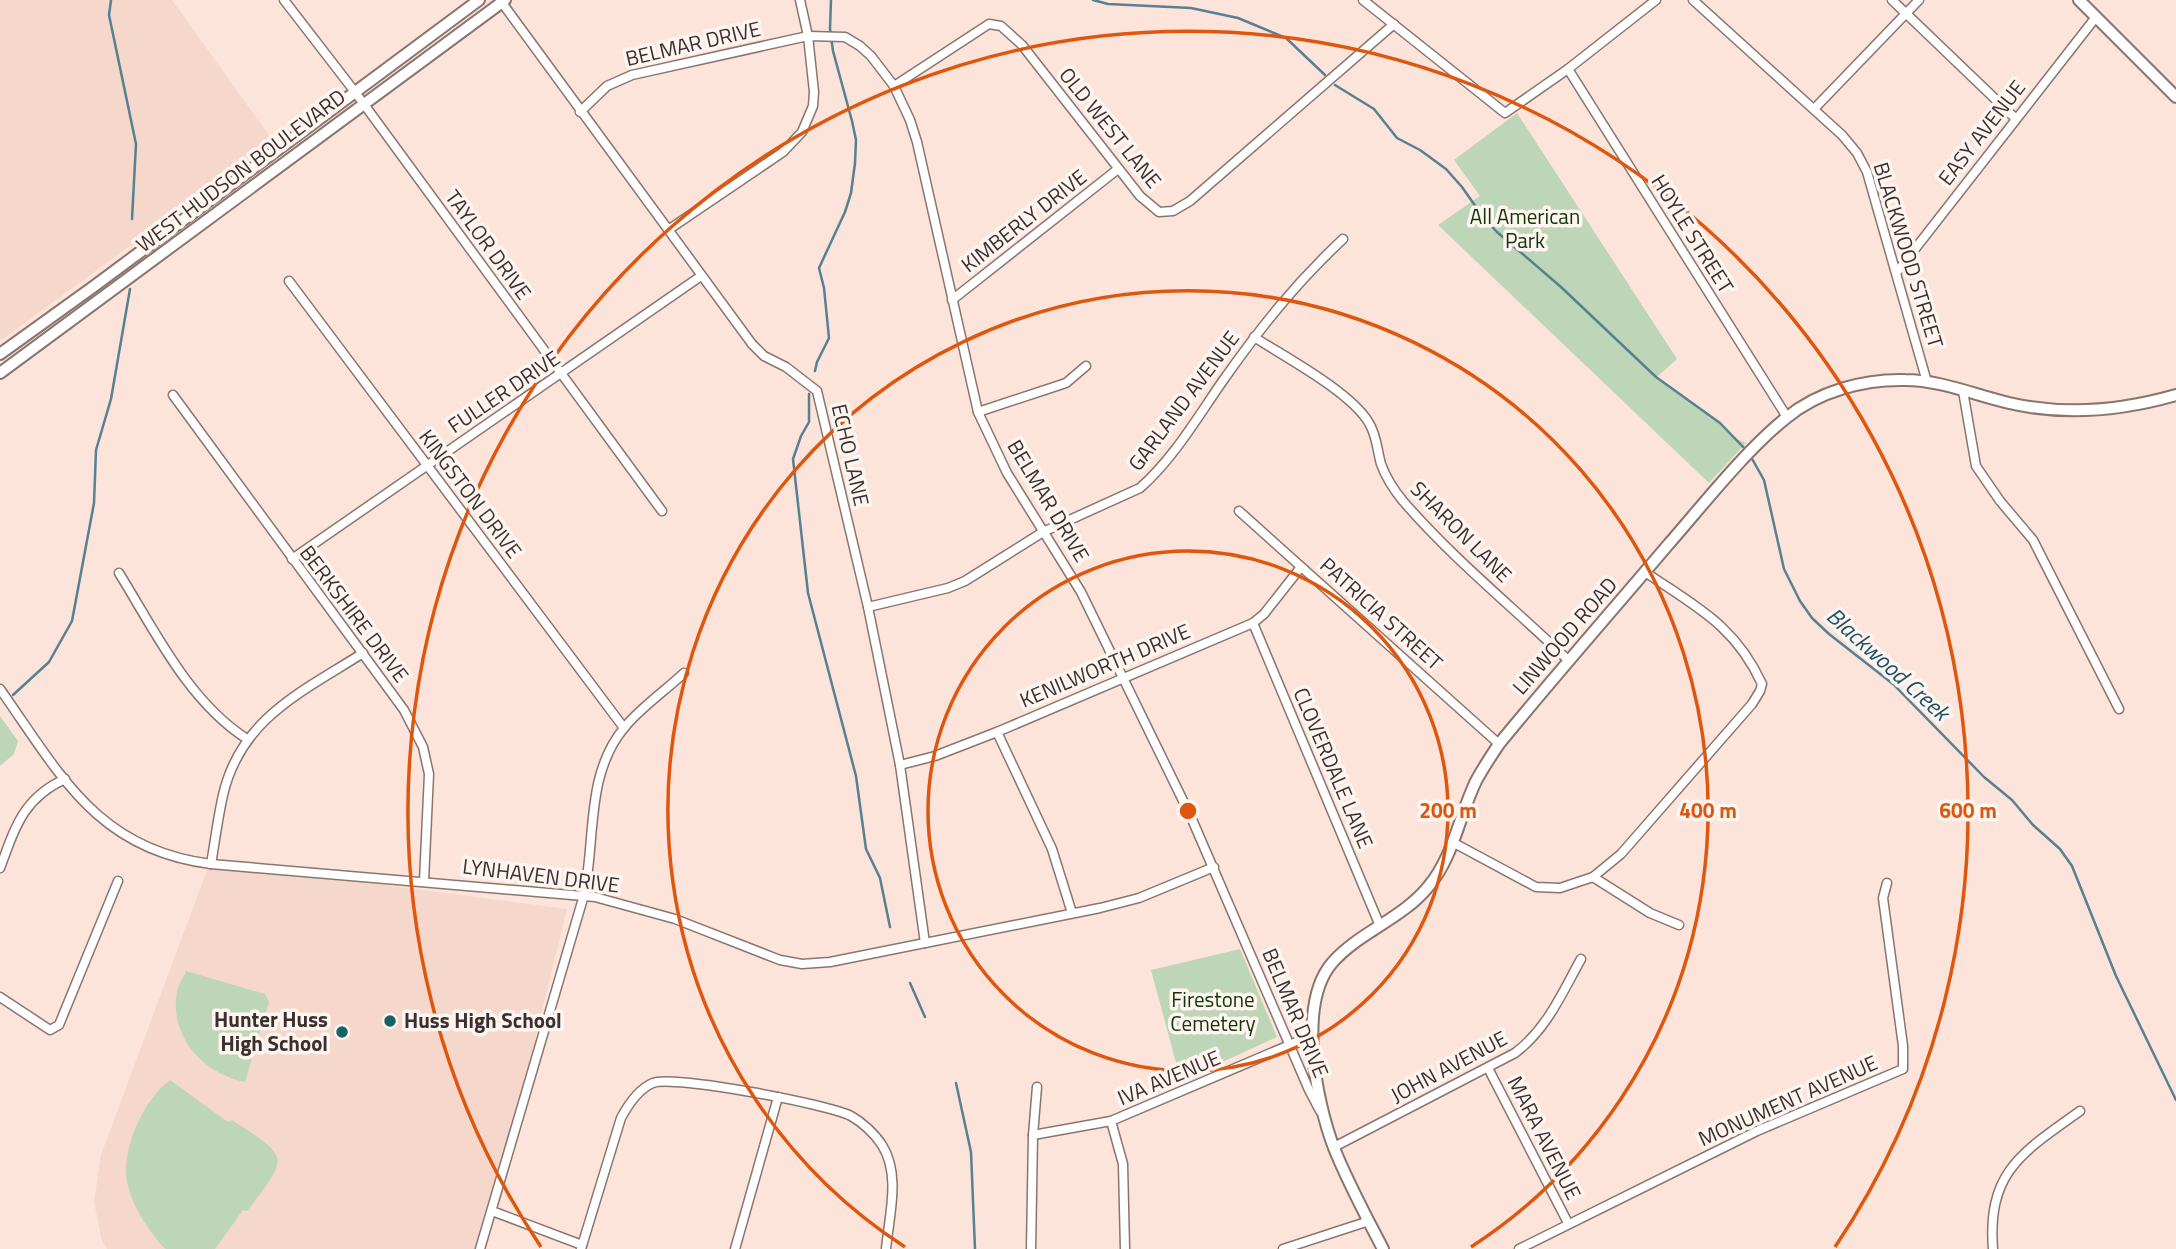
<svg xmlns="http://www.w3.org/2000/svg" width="2176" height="1249" font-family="'Titillium Web',sans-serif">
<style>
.built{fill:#f6d7cb}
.green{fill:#bdd6b7}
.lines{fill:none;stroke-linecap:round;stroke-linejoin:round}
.stream{stroke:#578092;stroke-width:2.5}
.street-casing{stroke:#8a756d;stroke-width:11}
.secondary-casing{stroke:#8a756d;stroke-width:14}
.street{stroke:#fff;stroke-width:8}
.secondary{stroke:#fff;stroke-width:10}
.ring{fill:none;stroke:#df570e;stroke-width:3.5}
.poi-dot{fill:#146467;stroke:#fef4f0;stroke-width:2.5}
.labels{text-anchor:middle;stroke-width:7;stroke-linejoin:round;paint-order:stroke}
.street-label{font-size:21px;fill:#3a302d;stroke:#fef4f0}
.park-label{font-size:21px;fill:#123606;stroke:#fef4f0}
.poi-label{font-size:21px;font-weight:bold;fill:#3a302d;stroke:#fef4f0;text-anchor:end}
.water-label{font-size:23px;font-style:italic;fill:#1f5166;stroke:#fef4f0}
.centre{fill:#df570e;stroke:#fef4f0;stroke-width:3.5}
.ring-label{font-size:21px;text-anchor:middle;font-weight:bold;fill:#df570e;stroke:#fef4f0;stroke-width:7;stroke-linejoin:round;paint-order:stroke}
</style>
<rect width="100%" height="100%" fill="#fce4da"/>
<g class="built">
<path d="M0,0H172L273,141L0,341Z"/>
<path d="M210,862L567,909L484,1249H107L102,1241L94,1202L101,1155Z"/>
</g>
<g class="green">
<path d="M1517,113L1677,359L1656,378L1720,423L1737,439L1746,443L1709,483L1438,225L1480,196L1454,160Z"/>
<path d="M0,716L18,741L14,754L0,766Z"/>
<path d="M1240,949L1277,1037L1181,1081L1151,970Z"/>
<path d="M186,971L265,994L269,1002L245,1082C202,1073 169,1036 177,991C178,985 184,977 186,971Z"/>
<path d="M170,1080L228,1122L232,1120C291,1158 289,1156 247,1211L243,1210L215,1249H166L163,1247C148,1229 134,1210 128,1186C119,1153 143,1100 170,1080Z"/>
</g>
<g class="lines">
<g class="stream">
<path d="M111,0L109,15L136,144L132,219"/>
<path d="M1093,0L1108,4L1191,8L1238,18L1286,38L1325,75"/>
<path d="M1335,85L1374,109L1397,138L1420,150L1446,169L1462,187L1483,217L1497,232L1561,287L1656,377L1720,423L1747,451"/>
<path d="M815,371L817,362L829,338L824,288L819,268L845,212L851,193L855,163L856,140L852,121L833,51L830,29L831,0"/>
<path d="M809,394V422L801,436L793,459L808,593L856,776L866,849L880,878L890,927"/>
<path d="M1751,457L1764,480L1784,569L1800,601L1812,618L1829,634L1893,684L1984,777L2012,800L2033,825L2060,849L2072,866L2116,976L2176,1100"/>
<path d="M13,695L49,662L72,621L94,503L96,450L111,399L130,289"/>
<path d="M910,983L925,1017"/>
<path d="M956,1083L971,1152L975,1249"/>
</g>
<defs>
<g id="street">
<path d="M284,0L355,92L662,511"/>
<path d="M500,0L752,344L764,356L786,367L817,391L868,607L900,765L925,943"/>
<path d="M1363,0L1505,113L1568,69L1656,0"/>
<path d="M1693,0L1842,135L1857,153L1867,172L1927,382"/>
<path d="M1892,0L2015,118"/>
<path d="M1568,69L1787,417"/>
<path d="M894,86L989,24L1001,26L1022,45L1140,196L1159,212L1173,211L1190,201L1394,24"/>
<path d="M1814,109L1919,0"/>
<path d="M580,112L607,86L632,75L808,36L845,37L860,46L871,56L894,86L910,120L917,142L978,412L1007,473L1081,592L1191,817L1309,1090L1320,1111"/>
<path d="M668,230L783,152L802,132L813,106L814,92L808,36L800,0"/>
<path d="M1897,272L2096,17"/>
<path d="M289,281L624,728"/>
<path d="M952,300L1118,169"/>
<path d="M1254,337C1285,357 1351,392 1369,423C1377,436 1377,450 1381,464C1386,478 1394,490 1403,501C1453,559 1514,608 1569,661"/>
<path d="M1963,391L1976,466L2000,501L2033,540L2119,709"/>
<path d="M173,395L404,710L423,747L429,774L424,881"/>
<path d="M978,412L1066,383L1086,366"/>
<path d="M1239,511L1499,744"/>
<path d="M292,559L701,276"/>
<path d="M119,573C155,631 188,701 247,739"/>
<path d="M868,607L948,588L965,581L1043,532L1140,488C1173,459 1197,418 1222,382C1260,328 1295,284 1343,239"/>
<path d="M1253,623L1380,926"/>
<path d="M0,689C60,774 97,850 211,864L595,897L675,919L780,960L802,964L830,962L1100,908L1139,898L1214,867"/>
<path d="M997,732L1052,849L1072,913"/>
<path d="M900,765L935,756L997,732L1253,623L1264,614L1301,567"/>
<path d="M1454,843L1536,887L1560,888L1593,877L1621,854L1752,704L1760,691L1762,684C1735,625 1696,607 1645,572"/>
<path d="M211,864C215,841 218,817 223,795C241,718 302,692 363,653"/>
<path d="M0,868C15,828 23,798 65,779"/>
<path d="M1593,877L1650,913L1679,925"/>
<path d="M0,997L50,1030L59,1025L118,881"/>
<path d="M1488,1068L1568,1223"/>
<path d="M1111,1121L1123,1164L1125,1249"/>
<path d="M1033,1135L1111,1121L1313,1035"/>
<path d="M1334,1147L1515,1053C1547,1029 1562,993 1581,959"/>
<path d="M492,1211L582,1245"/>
<path d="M480,1249L584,895C596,840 585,775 624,728C639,709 666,690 684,673"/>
<path d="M581,1249L621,1118C628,1105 638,1089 653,1083C673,1075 828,1104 851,1116C862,1122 875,1134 882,1145C901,1175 889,1216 886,1249"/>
<path d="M735,1249L778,1097"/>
<path d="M1031,1249L1033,1135L1037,1087"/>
<path d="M1283,1249L1369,1221"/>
<path d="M1519,1249L1757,1131L1903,1069V1046L1883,898L1887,883"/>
<path d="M1993,1249C1987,1171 2023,1152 2080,1111"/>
</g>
<g id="secondary">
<path d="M2079,0L2176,97"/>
<path d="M0,354L93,287L479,0"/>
<path d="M0,373L505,0"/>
<path d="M1383,1249C1366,1216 1348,1183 1334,1148C1316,1101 1297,1004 1332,963C1359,932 1402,919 1428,887C1454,856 1459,816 1476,781C1483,768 1491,756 1499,744C1554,677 1611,612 1667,546C1703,505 1744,452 1786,418C1819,391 1864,379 1905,380C1940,380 1975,395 2009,403C2065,416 2120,411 2176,395"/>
</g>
</defs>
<use href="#street" class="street-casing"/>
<use href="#secondary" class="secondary-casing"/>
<use href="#street" class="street"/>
<use href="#secondary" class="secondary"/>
</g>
<g class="ring">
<circle cx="1188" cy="811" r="260"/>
<path d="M905 1247A520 520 0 1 1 1471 1247"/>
<path d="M541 1247A780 780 0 1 1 1835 1247"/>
</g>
<g class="poi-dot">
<circle cx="390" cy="1021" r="7"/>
<circle cx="342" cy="1032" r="7"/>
</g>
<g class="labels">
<g class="street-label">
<text transform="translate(693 44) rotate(-13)" y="7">BELMAR DRIVE</text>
<text transform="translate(1110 128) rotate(51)" y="7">OLD WEST LANE</text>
<text transform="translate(1982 133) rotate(-52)" y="7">EASY AVENUE</text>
<text transform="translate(241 171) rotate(-37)" y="7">WEST HUDSON BOULEVARD</text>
<text transform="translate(1024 221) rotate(-38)" y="7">KIMBERLY DRIVE</text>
<text transform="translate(1692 234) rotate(58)" y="7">HOYLE STREET</text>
<text transform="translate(488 245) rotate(54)" y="7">TAYLOR DRIVE</text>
<text transform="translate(1908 255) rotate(73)" y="7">BLACKWOOD STREET</text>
<text transform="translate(504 392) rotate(-34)" y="7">FULLER DRIVE</text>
<text transform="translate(1184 401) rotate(-53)" y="7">GARLAND AVENUE</text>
<text transform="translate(850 455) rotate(77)" y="7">ECHO LANE</text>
<text transform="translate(470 494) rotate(53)" y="7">KINGSTON DRIVE</text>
<text transform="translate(1048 501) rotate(59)" y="7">BELMAR DRIVE</text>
<text transform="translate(1461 532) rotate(45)" y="7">SHARON LANE</text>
<text transform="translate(354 614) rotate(53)" y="7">BERKSHIRE DRIVE</text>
<text transform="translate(1381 614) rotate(42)" y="7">PATRICIA STREET</text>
<text transform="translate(1565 636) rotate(-49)" y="7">LINWOOD ROAD</text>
<text transform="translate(1105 666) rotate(-23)" y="7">KENILWORTH DRIVE</text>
<text transform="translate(1333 768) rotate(67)" y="7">CLOVERDALE LANE</text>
<text transform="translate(541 876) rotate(7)" y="7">LYNHAVEN DRIVE</text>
<text transform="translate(1295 1013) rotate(67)" y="7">BELMAR DRIVE</text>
<text transform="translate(1449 1067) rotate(-28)" y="7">JOHN AVENUE</text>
<text transform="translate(1169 1078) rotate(-23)" y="7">IVA AVENUE</text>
<text transform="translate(1788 1101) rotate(-24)" y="7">MONUMENT AVENUE</text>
<text transform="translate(1544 1138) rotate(63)" y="7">MARA AVENUE</text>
</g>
<g class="park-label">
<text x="1525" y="224">All American<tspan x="1525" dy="24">Park</tspan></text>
<text x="1213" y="1007">Firestone<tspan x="1213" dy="24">Cemetery</tspan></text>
</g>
<g class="poi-label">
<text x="328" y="1027">Hunter Huss<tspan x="328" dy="24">High School</tspan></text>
<text x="404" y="1028" text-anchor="start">Huss High School</text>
</g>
<g class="water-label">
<text transform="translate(1888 664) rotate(42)" y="8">Blackwood Creek</text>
</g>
</g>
<circle cx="1188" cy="811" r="10" class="centre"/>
<g class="ring-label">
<text x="1448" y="818">200 m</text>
<text x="1708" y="818">400 m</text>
<text x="1968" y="818">600 m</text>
</g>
</svg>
